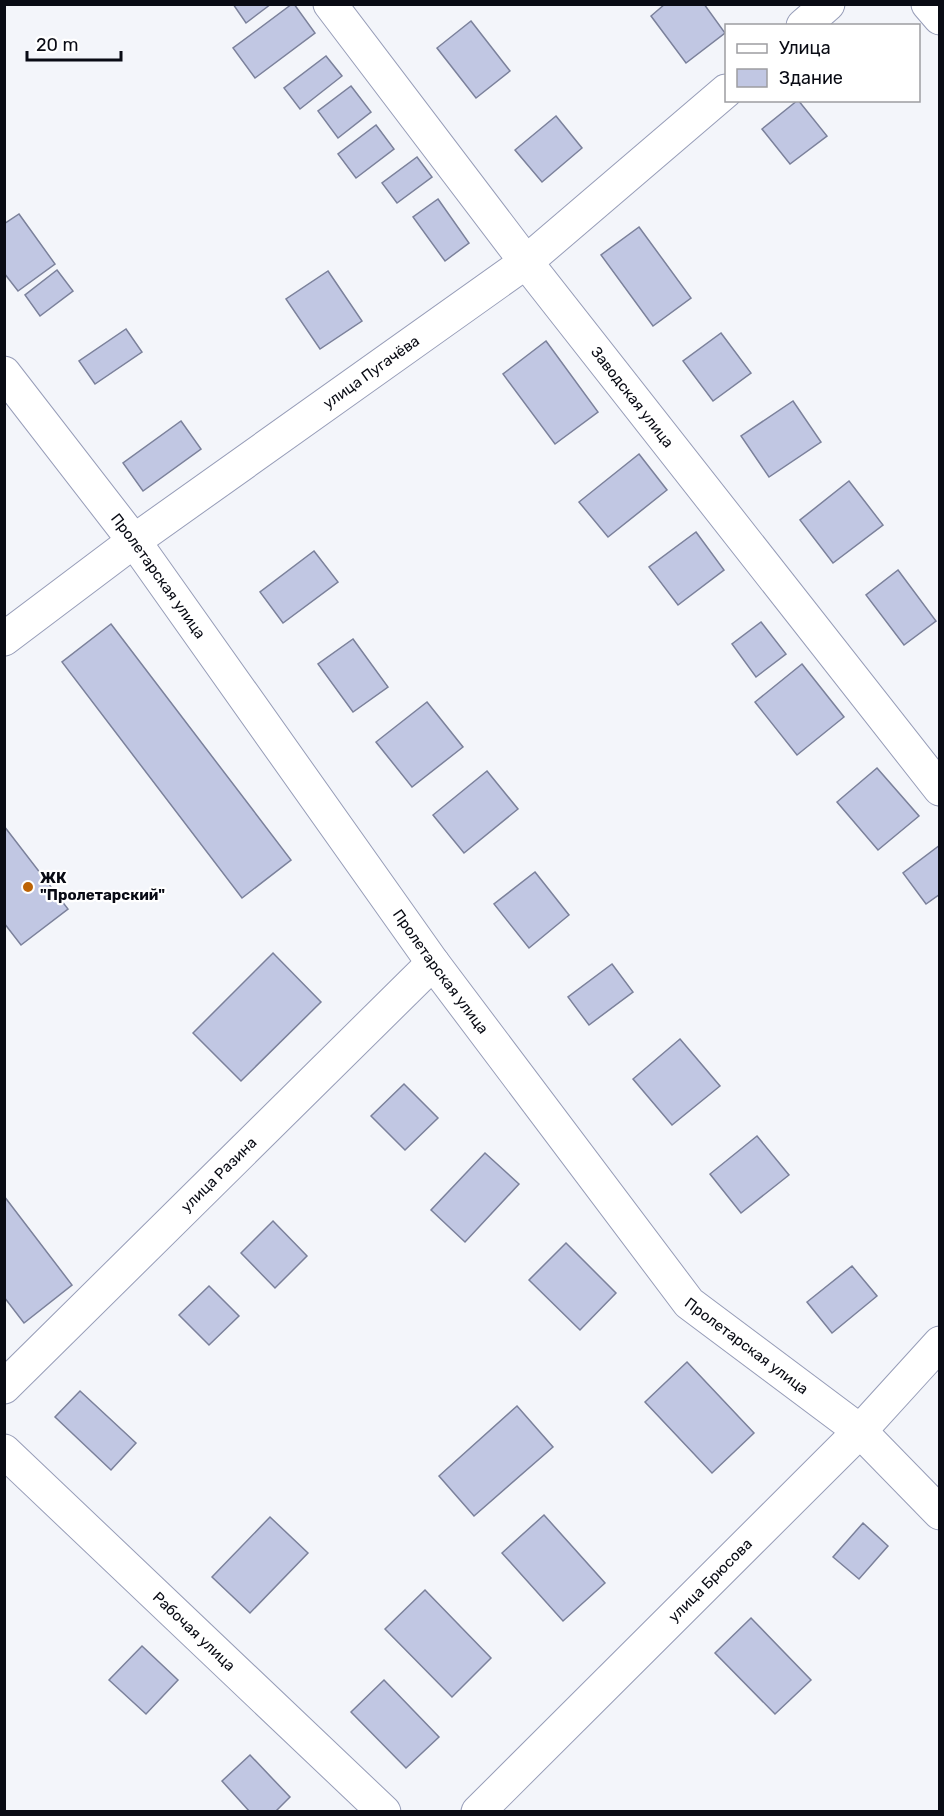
<svg xmlns="http://www.w3.org/2000/svg" width="944" height="1816" font-family="Rubik,sans-serif">
<style>
.building{fill:#c1c7e3;stroke:#7b819b;stroke-width:1.5}
.lines{fill:none;stroke-linecap:round;stroke-linejoin:round}
.minor-casing{stroke:#979db8;stroke-width:35}
.minor{stroke:#fff;stroke-width:33}
.poi-dot{fill:#bd6305;stroke:#fff;stroke-width:2}
.labels{text-anchor:middle;stroke-width:4.5;stroke-linejoin:round;paint-order:stroke}
.street-label{font-size:15px;fill:#090b14;stroke:#fff}
.poi-label{font-size:15px;font-weight:bold;fill:#090b14;stroke:#fff;text-anchor:start}
</style>
<rect width="100%" height="100%" fill="#f3f5fa"/>
<g class="building">
<path d="M233,4H271L246,23Z"/>
<path d="M292,4H294L315,33L255,78L233,48Z"/>
<path d="M665,4H704L725,33L686,63L651,16Z"/>
<path d="M471,21L510,71L476,98L437,48Z"/>
<path d="M326,56L342,76L300,109L284,88Z"/>
<path d="M351,86L371,112L338,138L318,111Z"/>
<path d="M798,100L827,136L790,164L762,129Z"/>
<path d="M556,116L582,148L542,182L515,150Z"/>
<path d="M376,125L394,149L356,178L338,154Z"/>
<path d="M417,157L432,177L397,203L382,183Z"/>
<path d="M438,199L469,243L445,261L413,217Z"/>
<path d="M19,214L55,264L18,291L4,273V224Z"/>
<path d="M639,227L691,298L653,326L601,255Z"/>
<path d="M57,270L73,291L40,316L25,295Z"/>
<path d="M328,271L362,321L320,349L286,299Z"/>
<path d="M126,329L142,352L95,384L79,361Z"/>
<path d="M721,333L751,373L713,401L683,361Z"/>
<path d="M546,341L598,412L555,444L503,374Z"/>
<path d="M793,401L821,442L769,477L741,436Z"/>
<path d="M181,421L201,449L143,491L123,463Z"/>
<path d="M639,454L667,490L608,537L579,502Z"/>
<path d="M849,481L883,525L833,563L800,520Z"/>
<path d="M696,532L724,570L678,605L649,567Z"/>
<path d="M314,551L338,582L283,623L260,592Z"/>
<path d="M898,570L936,621L904,645L866,595Z"/>
<path d="M761,622L786,654L756,677L732,644Z"/>
<path d="M111,624L291,860L242,898L62,662Z"/>
<path d="M353,639L388,687L353,712L318,664Z"/>
<path d="M802,664L844,717L797,755L755,702Z"/>
<path d="M427,702L463,747L412,787L376,742Z"/>
<path d="M877,768L919,816L878,850L837,802Z"/>
<path d="M487,771L518,809L464,853L433,815Z"/>
<path d="M4,826L68,909L21,945L4,923Z"/>
<path d="M940,845V894L926,904L903,873Z"/>
<path d="M535,872L569,915L529,948L494,904Z"/>
<path d="M273,953L321,1002L241,1081L193,1033Z"/>
<path d="M612,964L633,992L589,1025L568,997Z"/>
<path d="M680,1039L720,1086L672,1125L633,1079Z"/>
<path d="M404,1084L438,1118L405,1150L371,1116Z"/>
<path d="M757,1136L789,1175L741,1213L710,1174Z"/>
<path d="M485,1153L519,1184L465,1242L431,1210Z"/>
<path d="M4,1196L72,1285L24,1323L4,1297Z"/>
<path d="M273,1221L307,1256L275,1288L241,1253Z"/>
<path d="M566,1243L616,1293L580,1330L529,1280Z"/>
<path d="M852,1266L877,1296L832,1333L807,1302Z"/>
<path d="M209,1286L239,1316L209,1345L179,1315Z"/>
<path d="M687,1362L754,1433L712,1473L645,1402Z"/>
<path d="M80,1391L136,1443L111,1470L55,1417Z"/>
<path d="M517,1406L553,1447L474,1516L439,1476Z"/>
<path d="M544,1515L605,1583L563,1621L502,1553Z"/>
<path d="M270,1517L308,1553L250,1613L212,1577Z"/>
<path d="M863,1523L888,1546L859,1579L833,1557Z"/>
<path d="M425,1590L491,1658L452,1697L385,1629Z"/>
<path d="M751,1618L811,1680L775,1714L715,1653Z"/>
<path d="M142,1646L178,1680L146,1714L109,1680Z"/>
<path d="M384,1680L439,1737L406,1768L351,1712Z"/>
<path d="M250,1755L290,1797L275,1812H250L222,1781Z"/>
</g>
<g class="lines">
<defs>
<g id="minor">
<path id="s1" d="M330,4L526,262L940,789"/>
<path d="M928,4L940,18"/>
<path d="M803,26L828,4"/>
<path id="s2" d="M4,373L134,541L433,963L689,1303L860,1431L940,1513"/>
<path id="s3" d="M4,639L134,541L526,262L726,91"/>
<path id="s4" d="M4,1387L433,963"/>
<path id="s5" d="M4,1451L384,1812"/>
<path id="s6" d="M478,1812L860,1431L940,1343"/>
</g>
</defs>
<use href="#minor" class="minor-casing"/>
<use href="#minor" class="minor"/>
</g>
<circle class="poi-dot" cx="28" cy="887" r="6"/>
<g class="labels">
<g class="street-label">
<text dy="5" stroke="none"><textPath href="#s3" startOffset="454">улица Пугачёва</textPath></text>
<text dy="5" stroke="none"><textPath href="#s1" startOffset="496">Заводская улица</textPath></text>
<text dy="5" stroke="none"><textPath href="#s2" startOffset="255">Пролетарская улица</textPath></text>
<text dy="5" stroke="none"><textPath href="#s2" startOffset="741">Пролетарская улица</textPath></text>
<text dy="5" stroke="none"><textPath href="#s4" startOffset="302">улица Разина</textPath></text>
<text dy="5" stroke="none"><textPath href="#s2" startOffset="1227">Пролетарская улица</textPath></text>
<text dy="5" stroke="none"><textPath href="#s6" startOffset="328">улица Брюсова</textPath></text>
<text dy="5" stroke="none"><textPath href="#s5" startOffset="262">Рабочая улица</textPath></text>
</g>
<g class="poi-label">
<text x="40" y="883">ЖК<tspan x="40" dy="17">"Пролетарский"</tspan></text>
</g>
</g>
<rect width="944" height="1816" fill="none" stroke="#090b14" stroke-width="12"/>
<rect x="725" y="24" width="195" height="78" fill="#ffffff" stroke="#9d9da1" stroke-width="1.5"/>
<rect x="737" y="44" width="30" height="9" fill="#ffffff" stroke="#9d9da1" stroke-width="1.5"/>
<text x="779" y="54" font-size="18" fill="#090b14">Улица</text>
<rect x="737" y="69" width="30" height="18" fill="#c1c7e3" stroke="#9d9da1" stroke-width="1.5"/>
<text x="779" y="84" font-size="18" fill="#090b14">Здание</text>
<path d="M27 51v9h94v-9" fill="none" stroke="#090b14" stroke-width="3"/>
<text x="36" y="51" font-size="18" fill="#090b14" stroke="#ffffff" stroke-width="4.5" paint-order="stroke">20 m</text>
</svg>
